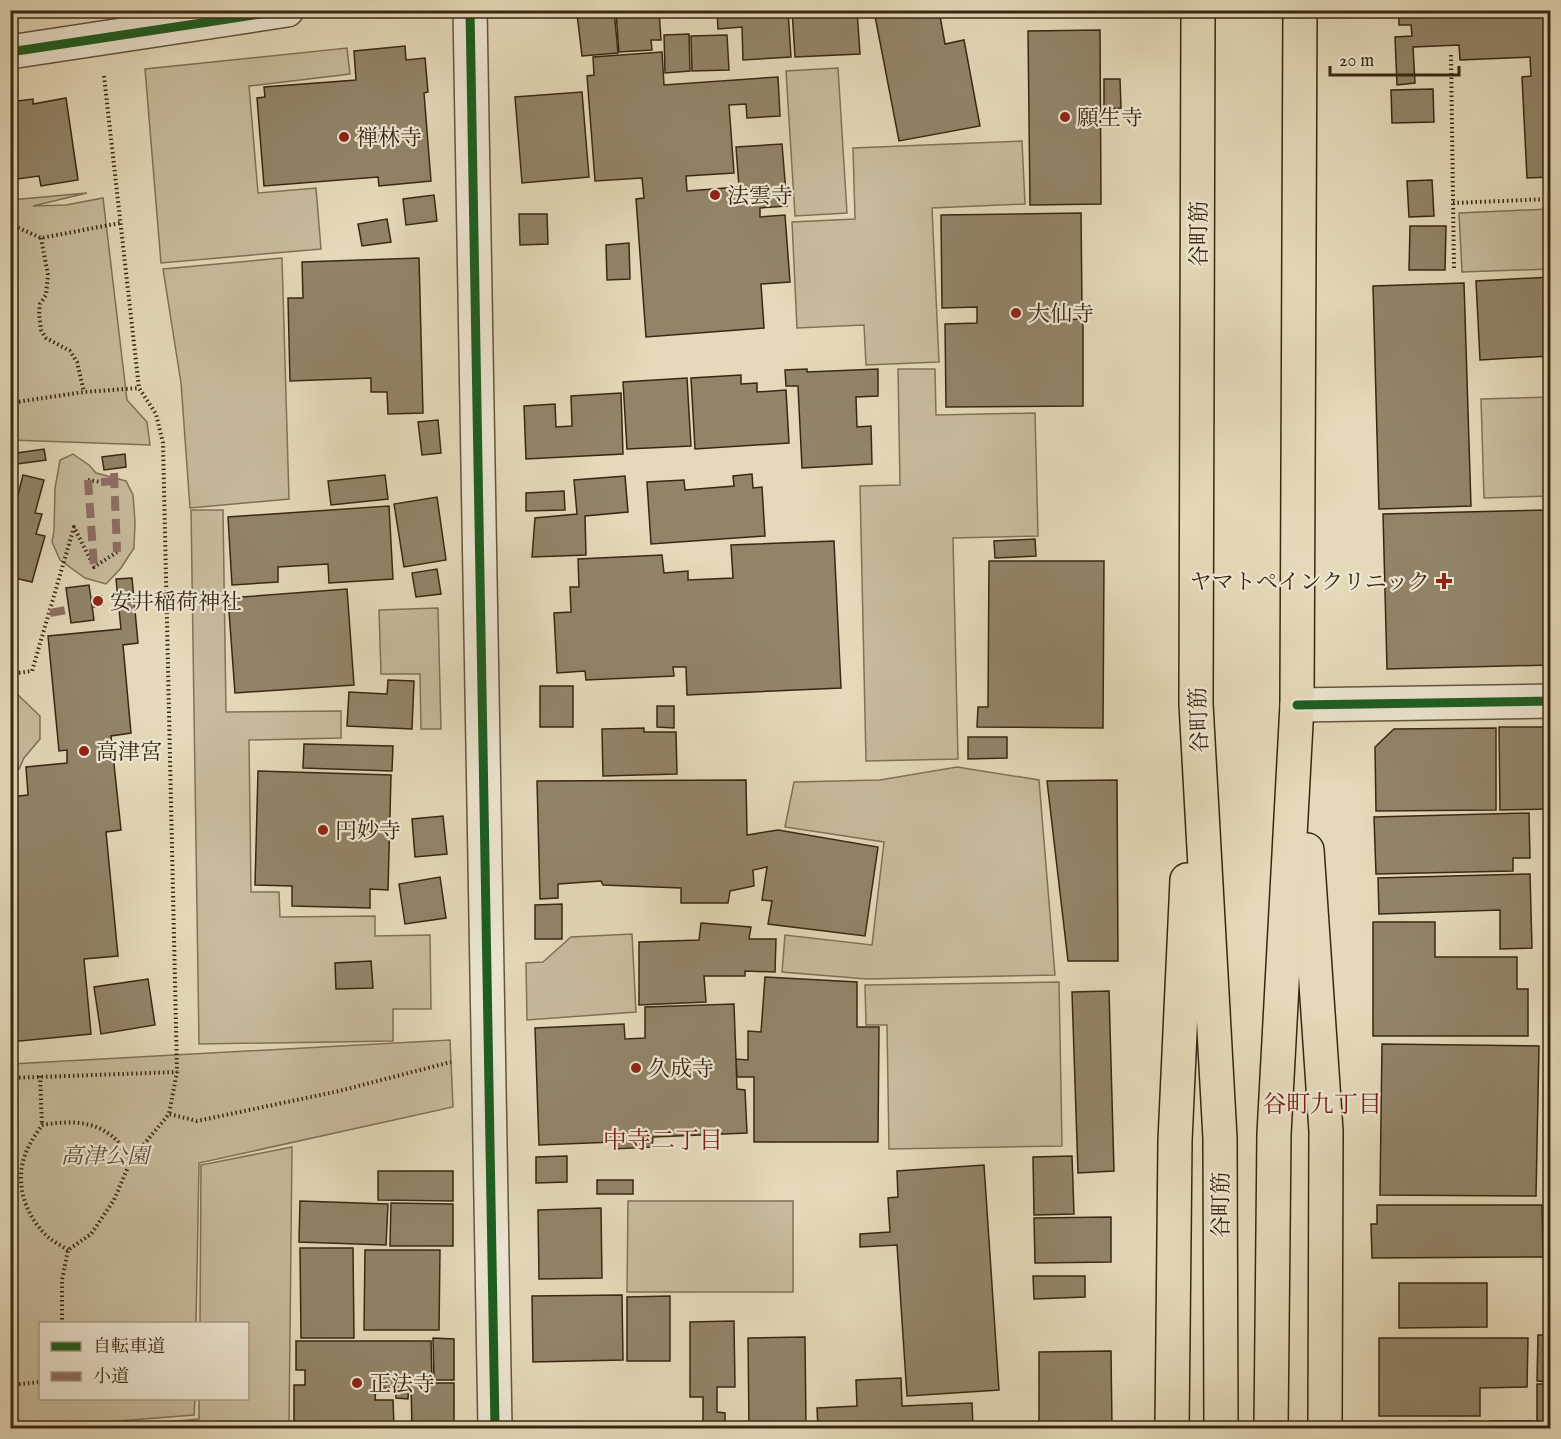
<svg xmlns="http://www.w3.org/2000/svg" width="1561" height="1439" font-family="'IM FELL English','Noto Serif JP',serif">
<style>
.green{fill:#c7bb9c;stroke:#807157;stroke-width:1.5}
.building{fill:#928468;stroke:#392712;stroke-width:1.5}
.lines{fill:none;stroke-linecap:round;stroke-linejoin:round}
.minor-casing{stroke:#64543c;stroke-width:36}
.major-casing{stroke:#392712;stroke-width:36}
.path{stroke:#392712;stroke-width:4;stroke-dasharray:1.5 3;stroke-linecap:butt}
.minor{stroke:#ede6d1;stroke-width:33}
.major{stroke:#e4d9b8;stroke-width:33}
.quiet{stroke:#8d6e63;stroke-width:8;stroke-dasharray:15 8;stroke-linecap:butt}
.cycleway-casing{stroke:#ede6d1;stroke-width:13}
.cycleway{stroke:#1b5e20;stroke-width:9}
.poi-dot{fill:#8f2418;stroke:#ede6d1;stroke-width:2}
.labels{text-anchor:middle;stroke-width:4.5;stroke-linejoin:round;paint-order:stroke}
.poi-label{font-size:22px;fill:#392712;stroke:#ede6d1;text-anchor:start}
.street-label{font-size:22px;fill:#392712;stroke:#ede6d1}
.park-label{font-size:22px;font-style:italic;fill:#5c4c34;stroke:#ede6d1}
.neighbourhood-label{font-size:24px;fill:#7a1f14;stroke:#ede6d1}
</style>
<rect width="100%" height="100%" fill="#e4d9b8"/>
<filter id="stains"><feTurbulence type="fractalNoise" baseFrequency=".00333" numOctaves="4"/><feColorMatrix values="0 0 0 0 .2 0 0 0 0 .09 0 0 0 0 .02 0 0 0 .5 -.17"/></filter>
<radialGradient id="worn" r=".72"><stop offset=".6" stop-color="#630" stop-opacity="0"/><stop offset="1" stop-color="#630" stop-opacity=".3"/></radialGradient>
<g class="green">
<path d="M347,48L350,74L249,86L258,193L316,188L321,249L161,263L145,69Z"/>
<path d="M838,68L847,213L795,216L786,71Z"/>
<path d="M1022,141L1025,204L932,208L939,362L866,365L864,325L797,328L792,222L855,219L853,148Z"/>
<path d="M87,193L33,206L66,205L103,198L127,400L147,422L150,445L11,440V200Z"/>
<path d="M1550,209V269L1462,272L1459,213Z"/>
<path d="M282,258L289,499L190,508L181,383L163,269Z"/>
<path d="M898,369H935L936,415L1035,413L1038,536L953,538L958,759L866,761L860,486L900,485Z"/>
<path d="M1550,397V496L1484,498L1481,399Z"/>
<path d="M73,454L89,465L96,473L126,481L133,495L135,522L134,548L121,568L106,584L85,578L60,560L52,542L54,531L55,488L60,460Z"/>
<path d="M191,510H223L226,712L341,711V738L249,740L251,892H279L280,917L375,916V936L430,935L431,1009H393V1041L199,1044Z"/>
<path d="M438,608L441,729H421L420,674H381L379,610Z"/>
<path d="M11,694H17L40,716V739L24,758L19,769L11,777Z"/>
<path d="M957,767L1039,780L1055,975L867,979L782,972L785,935L872,945L884,842L785,827L794,782L880,780Z"/>
<path d="M632,934L636,1012L527,1020L526,963L543,962L571,937Z"/>
<path d="M1059,982L1062,1146L889,1149L887,1025H866L865,985Z"/>
<path d="M450,1040L453,1107L199,1163L196,1323L40,1324V1398L195,1399L194,1415L30,1428H11V1064Z"/>
<path d="M292,1147L289,1428H156L155,1423L199,1419V1399L248,1398V1324L200,1323L201,1165Z"/>
<path d="M628,1201H793V1292H627Z"/>
</g>
<g class="building">
<path d="M614,10L618,53L582,56L577,14Z"/>
<path d="M633,10H659L661,40H651L652,50L619,52L616,12Z"/>
<path d="M717,10H788L791,57L743,60L742,27L718,29Z"/>
<path d="M792,10H857L860,54L795,57Z"/>
<path d="M904,10H939L945,44L964,40L980,126L899,141L875,16Z"/>
<path d="M1399,10H1550V177L1527,178L1522,77L1531,76L1530,57L1460,60L1459,45L1413,47L1415,83L1397,85L1395,37L1412,36L1411,25H1399Z"/>
<path d="M1100,30L1101,204L1030,205L1028,31Z"/>
<path d="M689,34L690,71L665,73L664,35Z"/>
<path d="M727,35L729,70L692,71L691,36Z"/>
<path d="M405,46L406,60L425,58L428,92L424,93L431,181L379,186L378,177L264,186L257,98L265,97L264,87L356,80L354,51Z"/>
<path d="M662,52L664,85L778,77L780,116L747,118L746,104L729,105L734,173L686,176L687,191L739,187L736,147L782,144L787,206L760,208V217L785,215L790,282L761,284L764,328L646,337L636,199L644,198L642,178L595,181L587,76L594,75L593,57Z"/>
<path d="M1104,79H1120L1121,108L1104,109Z"/>
<path d="M1433,89L1434,122L1392,123L1391,90Z"/>
<path d="M582,92L589,177L522,183L515,97Z"/>
<path d="M66,98L78,180L41,186L39,176L10,180V102L33,99V104Z"/>
<path d="M1432,180L1434,216L1409,217L1407,181Z"/>
<path d="M434,195L437,221L406,225L403,199Z"/>
<path d="M1081,213L1082,307L1056,308V320L1083,319V406L946,407L945,324L977,323V307L942,308L941,215Z"/>
<path d="M519,214H547L548,244L520,245Z"/>
<path d="M387,219L391,242L362,246L358,224Z"/>
<path d="M1410,226H1446L1445,270H1409Z"/>
<path d="M629,243L630,279L607,280L606,245Z"/>
<path d="M419,258L423,413L388,414L387,392H371V378L290,381L288,298H303L302,262Z"/>
<path d="M1550,277V356L1480,360L1476,281Z"/>
<path d="M1464,283L1471,506L1379,509L1373,286Z"/>
<path d="M807,369V372L878,369V396L856,397L857,427L871,426L872,464L802,468L798,386H786L785,370Z"/>
<path d="M741,375V384L757,383V392L786,390L789,443L695,449L691,378Z"/>
<path d="M687,378L691,446L627,449L623,382Z"/>
<path d="M621,393L623,454L526,459L524,406L555,404L556,427L572,426L571,396Z"/>
<path d="M438,420L441,453L422,455L418,422Z"/>
<path d="M44,449L46,460L10,465V454Z"/>
<path d="M125,454L126,467L104,470L102,457Z"/>
<path d="M752,474L753,488L762,487L765,536L651,544L647,482L684,480L685,490L734,486L733,476Z"/>
<path d="M23,475L44,480L35,513L42,514L36,534L45,536L32,582L10,577V514L13,515Z"/>
<path d="M385,475L388,499L331,505L328,481Z"/>
<path d="M625,476L628,512L585,516L586,555L532,557L535,518L577,514L574,480Z"/>
<path d="M564,491L565,510L526,511V493Z"/>
<path d="M437,497L446,560L404,567L394,504Z"/>
<path d="M389,506L393,579L329,583L328,564L278,567V582L232,585L228,517Z"/>
<path d="M1548,510L1550,665L1387,669L1383,514Z"/>
<path d="M1035,539L1036,556L995,558L994,541Z"/>
<path d="M834,541L841,688L687,695L686,667H673L674,676L586,680L585,671L557,673L554,613L571,612L570,587H579L578,559L662,555L664,573L688,571V580L733,578L731,545Z"/>
<path d="M989,561H1104L1103,728L977,727L978,707H988Z"/>
<path d="M437,569L441,594L416,597L412,573Z"/>
<path d="M132,578L138,643L123,645L131,733L111,736L121,830L106,832L118,956L84,959L91,1034L10,1042V797L28,795L26,767L67,763V750L59,751L48,636L121,629L116,579Z"/>
<path d="M89,585L94,620L71,623L66,588Z"/>
<path d="M347,589L354,685L235,693L228,598Z"/>
<path d="M102,596L103,605L94,607L93,597Z"/>
<path d="M388,680L414,681L412,729L347,726L349,692L387,694Z"/>
<rect x="540" y="686" width="33" height="41"/>
<path d="M657,706H674V728L657,727Z"/>
<path d="M1499,727H1550V809L1500,810Z"/>
<path d="M644,728V732H676L677,774L603,776L602,729Z"/>
<path d="M1496,728V810L1376,811L1375,747L1394,729Z"/>
<path d="M968,737H1007V758L968,759Z"/>
<path d="M304,744L393,746L392,771L303,768Z"/>
<path d="M258,771L391,775L388,890L370,889V908L292,906V886L255,885Z"/>
<path d="M746,780L747,835L778,830L878,847L865,936L768,924L772,901L762,900L767,867L753,870L754,886L730,891L728,903H681V888L603,885L601,881L558,884V898L540,899L537,781Z"/>
<path d="M1117,780L1118,961H1068L1047,781Z"/>
<path d="M1550,811V905H1545L1544,812Z"/>
<path d="M1529,813L1530,858H1513V871L1376,874L1374,817Z"/>
<path d="M443,816L447,854L415,857L412,819Z"/>
<path d="M1530,874L1532,948L1500,949V910L1379,914L1378,878Z"/>
<path d="M440,877L446,918L405,924L399,884Z"/>
<path d="M562,904V939H535V905Z"/>
<path d="M1373,922H1435V957H1517V989H1528V1036H1373Z"/>
<path d="M701,923L751,927L749,939H776L775,972L745,971V976H704L706,1002L639,1005V942L699,940Z"/>
<path d="M371,961L373,988L336,989L335,963Z"/>
<path d="M765,977L857,982V1027H879L878,1142H754V1077H737L736,1059L748,1060V1031L761,1032Z"/>
<path d="M148,979L155,1025L101,1034L94,987Z"/>
<path d="M1109,991L1114,1171L1078,1173L1072,992Z"/>
<path d="M734,1004L737,1089L745,1090L747,1133L653,1137L652,1147L613,1149L614,1142L539,1145L535,1028L624,1024L625,1039L645,1038V1007Z"/>
<path d="M1382,1044L1539,1046L1536,1196L1380,1195Z"/>
<path d="M567,1156V1182L536,1183V1157Z"/>
<path d="M1072,1156L1074,1214L1034,1215L1033,1157Z"/>
<path d="M984,1165L999,1390L907,1396L897,1245L860,1247V1234L890,1232L888,1198L898,1197L897,1171Z"/>
<path d="M378,1171H453V1201L378,1200Z"/>
<rect x="597" y="1180" width="36" height="14"/>
<path d="M300,1201L388,1204L386,1245L299,1242Z"/>
<path d="M391,1203L453,1204V1246H390Z"/>
<path d="M1377,1205H1542L1543,1257L1372,1258L1371,1224H1377Z"/>
<path d="M601,1208L602,1278L539,1279L538,1210Z"/>
<path d="M1111,1217V1262L1035,1263L1034,1218Z"/>
<path d="M300,1248H353L354,1338H301Z"/>
<path d="M365,1250H440L439,1330H364Z"/>
<path d="M1033,1276H1085V1297L1034,1299Z"/>
<path d="M1399,1283H1487V1327L1399,1328Z"/>
<path d="M622,1295L623,1360L533,1362L532,1296Z"/>
<path d="M670,1296V1361H627V1297Z"/>
<path d="M734,1321L735,1387H717V1412L725,1413V1428H682V1427H703V1397H690V1322Z"/>
<path d="M1538,1335H1550V1382L1537,1381Z"/>
<path d="M805,1337L806,1428H749L748,1338Z"/>
<path d="M433,1338L454,1339V1380H434Z"/>
<path d="M1379,1338H1528L1527,1387L1480,1388V1416H1379Z"/>
<path d="M296,1341H431L432,1380H409L408,1399L396,1398L395,1388H376L375,1400H393L394,1428H294V1385H305V1370H296Z"/>
<path d="M1111,1351L1112,1428H1039V1352Z"/>
<path d="M901,1378L902,1406L972,1403L973,1428H818L817,1408L857,1406L856,1380Z"/>
<path d="M411,1383H454V1428H412Z"/>
<rect x="1537" y="1384" width="13" height="44"/>
<path d="M1449,1421L1484,1422V1428H1449Z"/>
<rect x="1490" y="1421" width="43" height="7"/>
<path d="M1371,1424L1441,1425V1428H1371Z"/>
</g>
<g class="lines">
<defs>
<g id="minor">
<path d="M470,10L495,1428"/>
<path d="M10,52L287,10"/>
<path d="M1297,705L1550,701"/>
</g>
<g id="major">
<path d="M1198,10L1196,704L1220,1138L1221,1428"/>
<path d="M1307,850L1326,1131L1325,1428"/>
<path d="M1172,1428L1175,1141L1187,880"/>
<path d="M1271,1428L1274,1134L1297,705L1300,10"/>
</g>
</defs>
<use href="#minor" class="minor-casing"/>
<use href="#major" class="major-casing"/>
<g class="path">
<path d="M1451,55L1454,271"/>
<path d="M104,76L139,388L156,414L163,443L177,1072L169,1114"/>
<path d="M1453,203L1550,199"/>
<path d="M10,224L41,238L120,223"/>
<path d="M41,238L48,275L46,295L40,304L39,314L41,330L46,338L70,351L77,362L84,392"/>
<path d="M10,403L84,392L139,388"/>
<path d="M88,480L101,482"/>
<path d="M10,674L32,671L74,527L94,567L117,552"/>
<path d="M40,1076L42,1125"/>
<path d="M10,1078L177,1072"/>
<path d="M68,1250C62,1246 54,1242 48,1237C28,1219 16,1189 23,1162C26,1148 34,1137 42,1125C71,1120 100,1120 121,1145C125,1149 128,1155 131,1160"/>
<path d="M62,1324V1280L68,1250L91,1234L114,1200L131,1160L169,1114L197,1121L339,1091L451,1062"/>
<path d="M10,1385L40,1382"/>
</g>
<use href="#minor" class="minor"/>
<use href="#major" class="major"/>
<g class="quiet">
<path d="M114,473L117,552"/>
<path d="M88,480L94,567"/>
<path d="M101,482L115,481"/>
<path d="M50,613L66,610"/>
</g>
<defs>
<g id="cycleway">
<path d="M470,10L495,1428"/>
<path d="M10,52L287,10"/>
<path d="M1297,705L1550,701"/>
</g>
</defs>
<use href="#cycleway" class="cycleway-casing"/>
<use href="#cycleway" class="cycleway"/>
</g>
<g class="poi-dot">
<circle cx="1065" cy="117" r="6"/>
<circle cx="344" cy="137" r="6"/>
<circle cx="715" cy="195" r="6"/>
<circle cx="1016" cy="313" r="6"/>
<path d="M1441 572h6v6h6v6h-6v6h-6v-6h-6v-6h6z"/>
<circle cx="98" cy="601" r="6"/>
<circle cx="84" cy="751" r="6"/>
<circle cx="323" cy="830" r="6"/>
<circle cx="636" cy="1068" r="6"/>
<circle cx="357" cy="1383" r="6"/>
</g>
<g class="labels">
<g class="poi-label">
<text x="1077" y="125">願生寺</text>
<text x="356" y="145">禅林寺</text>
<text x="727" y="203">法雲寺</text>
<text x="1028" y="321">大仙寺</text>
<text x="1430" y="589" text-anchor="end">ヤマトペインクリニック</text>
<text x="110" y="609">安井稲荷神社</text>
<text x="96" y="759">高津宮</text>
<text x="335" y="838">円妙寺</text>
<text x="648" y="1076">久成寺</text>
<text x="369" y="1391">正法寺</text>
</g>
<g class="street-label">
<text transform="translate(1198 234) rotate(-90)" y="8">谷町筋</text>
<text transform="translate(1198 720) rotate(-92)" y="8">谷町筋</text>
<text transform="translate(1220 1205) rotate(-90)" y="8">谷町筋</text>
</g>
<g class="park-label">
<text x="105" y="1163">高津公園</text>
</g>
<g class="neighbourhood-label">
<text x="1322" y="1112">谷町九丁目</text>
<text x="663" y="1148">中寺二丁目</text>
</g>
</g>
<rect width="1561" height="1439" fill="none" stroke="#e4d9b8" stroke-width="36"/>
<rect x="12" y="12" width="1537" height="1415" fill="none" stroke="#392712" stroke-width="3"/>
<rect x="18" y="18" width="1525" height="1403" fill="none" stroke="#392712" stroke-width="1.5"/>
<rect x="39" y="1322" width="210" height="78" fill="#ede6d1" stroke="#a59a85" stroke-width="1.5"/>
<rect x="51" y="1342" width="30" height="9" fill="#1b5e20" stroke="#a59a85" stroke-width="1.5"/>
<text x="93" y="1352" font-size="18" fill="#392712">自転車道</text>
<rect x="51" y="1372" width="30" height="9" fill="#8d6e63" stroke="#a59a85" stroke-width="1.5"/>
<text x="93" y="1382" font-size="18" fill="#392712">小道</text>
<path d="M1330 66v9h129v-9" fill="none" stroke="#392712" stroke-width="3"/>
<text x="1339" y="66" font-size="18" fill="#392712" stroke="#ede6d1" stroke-width="4.5" paint-order="stroke">20 m</text>
<rect width="100%" height="100%" filter="url(#stains)"/>
<rect width="100%" height="100%" fill="url(#worn)"/>
</svg>
